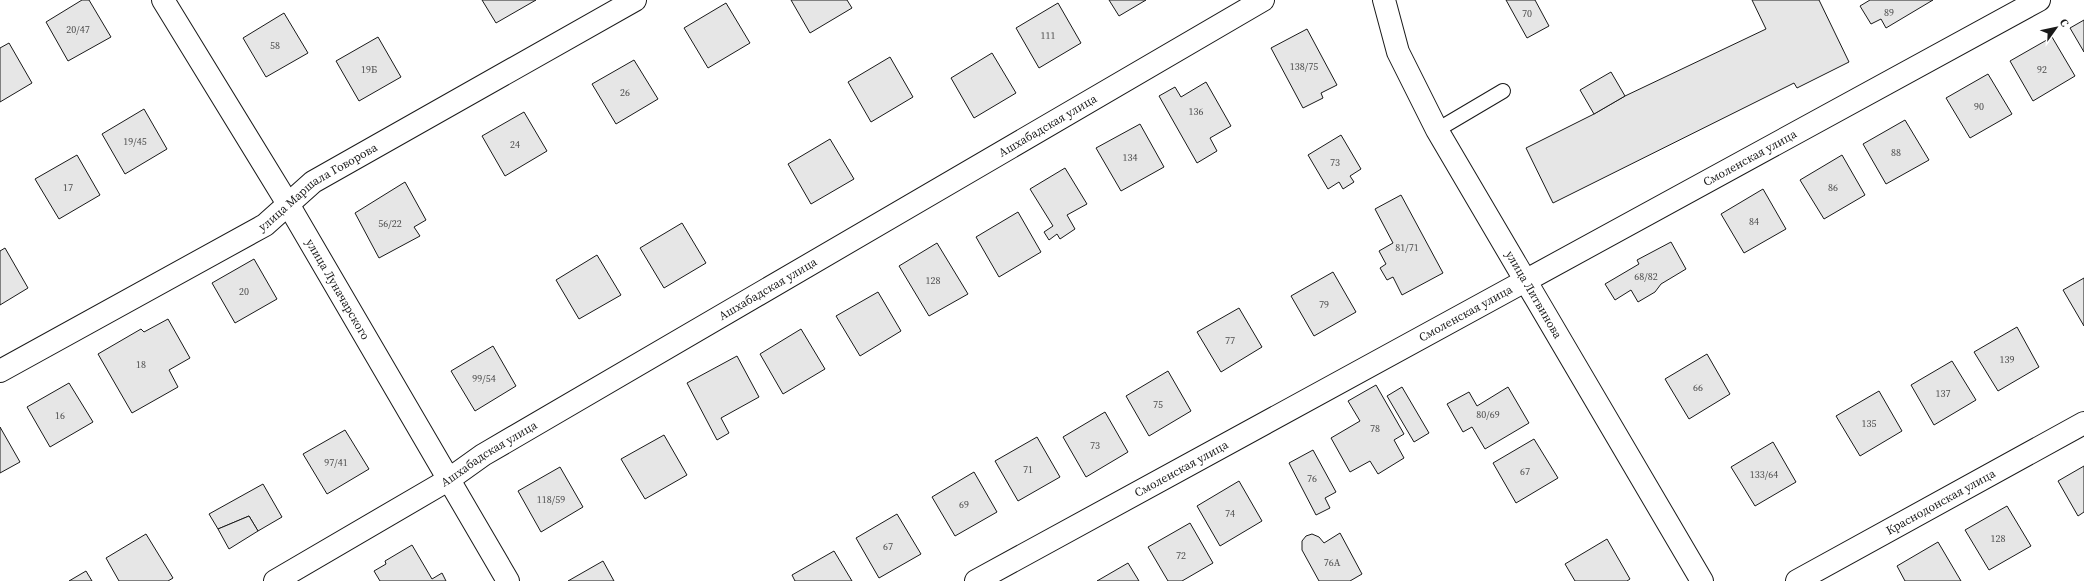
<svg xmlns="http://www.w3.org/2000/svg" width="2084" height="581" font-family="'Source Serif 4',serif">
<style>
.building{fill:#e6e6e6;stroke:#1a1a1a}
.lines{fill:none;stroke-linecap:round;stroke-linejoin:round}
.service-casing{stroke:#1a1a1a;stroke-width:16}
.minor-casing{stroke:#1a1a1a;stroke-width:24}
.tertiary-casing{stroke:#1a1a1a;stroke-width:24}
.service{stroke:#fff;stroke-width:14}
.minor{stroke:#fff;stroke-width:22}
.tertiary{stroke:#fff;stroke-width:22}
.labels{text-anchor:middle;stroke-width:3;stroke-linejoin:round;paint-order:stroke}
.number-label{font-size:10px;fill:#4d4d4d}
.street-label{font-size:12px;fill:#1a1a1a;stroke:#fff}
</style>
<rect width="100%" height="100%" fill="#fff"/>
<g class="building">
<path d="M82,0H89L111,37L68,61L46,22Z"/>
<path d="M482,0H536L496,23Z"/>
<path d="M791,0H847L852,8L810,33Z"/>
<path d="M1109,0H1146L1119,16Z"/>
<path d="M1506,0H1535L1549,26L1527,38Z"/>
<path d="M1752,0H1819L1849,62L1797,88L1794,83L1553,203L1526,148L1594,114L1625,96L1766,29Z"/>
<path d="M1933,0L1886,28L1881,19L1871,24L1860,6L1870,0Z"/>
<path d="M726,3L750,43L708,68L684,28Z"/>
<path d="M1058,3L1081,43L1039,68L1016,28Z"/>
<path d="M284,13L308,53L266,77L243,38Z"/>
<path d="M2084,20V52L2070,28Z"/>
<path d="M1307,29L1337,85L1321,93L1323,98L1303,108L1271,48Z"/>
<path d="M378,37L401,77L359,101L336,61Z"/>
<path d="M2052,37L2075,76L2033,101L2010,61Z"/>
<path d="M9,43L32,83L0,102V48Z"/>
<path d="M992,53L1016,93L974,118L951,78Z"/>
<path d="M890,57L913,97L871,122L848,82Z"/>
<path d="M634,60L658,99L616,124L592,84Z"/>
<path d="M1611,72L1625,96L1594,114L1580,90Z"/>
<path d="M1988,74L2012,114L1970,138L1946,98Z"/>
<path d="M1206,82L1231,126L1210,138L1217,151L1197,163L1159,96L1175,87L1181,97Z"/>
<path d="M144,109L167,149L125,174L102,134Z"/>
<path d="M524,112L547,151L505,176L482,136Z"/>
<path d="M1905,120L1929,160L1886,184L1863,144Z"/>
<path d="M1140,124L1164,167L1121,191L1096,148Z"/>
<path d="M1341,135L1361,169L1350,176L1354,182L1343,189L1339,182L1328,189L1308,155Z"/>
<path d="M830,139L854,179L811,204L788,164Z"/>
<path d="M77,155L100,195L59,219L35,179Z"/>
<path d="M1842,155L1865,195L1824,219L1800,180Z"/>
<path d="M1065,168L1087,204L1067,215L1075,229L1060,239L1057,234L1049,240L1044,232L1053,226L1030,189Z"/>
<path d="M405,182L426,220L414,227L420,236L379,258L355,213Z"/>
<path d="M1763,189L1786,229L1744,253L1721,214Z"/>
<path d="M1401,195L1443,273L1402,295L1393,277L1387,280L1380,268L1386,264L1379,251L1393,243L1375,209Z"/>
<path d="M1018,212L1041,252L999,277L976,237Z"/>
<path d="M682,223L706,263L664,288L640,248Z"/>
<path d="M1671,242L1686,269L1661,284L1655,292L1638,302L1631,290L1615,300L1605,284L1639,264L1637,260Z"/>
<path d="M937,243L968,294L929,316L899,266Z"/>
<path d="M5,248L28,288L0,305V251Z"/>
<path d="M597,255L621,295L579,319L556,280Z"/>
<path d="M254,259L277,299L235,323L212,283Z"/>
<path d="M1333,272L1356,312L1314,336L1291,296Z"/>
<path d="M2084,278V326L2063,290Z"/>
<path d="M878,292L901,331L860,356L836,316Z"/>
<path d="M1239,308L1262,347L1221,372L1197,332Z"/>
<path d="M168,319L190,358L169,370L178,387L132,413L98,354L141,329L144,332Z"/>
<path d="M2017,327L2039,367L1998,391L1974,352Z"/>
<path d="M801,329L825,369L783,394L760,354Z"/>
<path d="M493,346L516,386L475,411L451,371Z"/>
<path d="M1707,354L1730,394L1689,419L1665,379Z"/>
<path d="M737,356L759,397L721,418L729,433L717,440L687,383Z"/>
<path d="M1952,361L1976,400L1934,425L1911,385Z"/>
<path d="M1168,371L1191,411L1149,436L1126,396Z"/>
<path d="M69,383L93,422L50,447L27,407Z"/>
<path d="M1376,385L1404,434L1394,440L1404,458L1378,474L1370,461L1350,472L1331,438L1360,421L1348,401Z"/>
<path d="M1402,387L1429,433L1414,442L1387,396Z"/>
<path d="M1508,387L1529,423L1485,449L1472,427L1463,432L1447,404L1469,392L1477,406Z"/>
<path d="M1879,391L1902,431L1860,456L1836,416Z"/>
<path d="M1105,412L1128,452L1086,477L1063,437Z"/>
<path d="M0,427L20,462L0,473Z"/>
<path d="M345,430L369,469L327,494L303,454Z"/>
<path d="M664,435L687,475L645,499L621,459Z"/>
<path d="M1037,437L1060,477L1018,501L995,461Z"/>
<path d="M1534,439L1558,478L1516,503L1493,463Z"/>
<path d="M1773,442L1796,482L1755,506L1731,467Z"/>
<path d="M1313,450L1336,492L1325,498L1330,508L1316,515L1289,463Z"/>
<path d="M2084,466V512L2078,516L2058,481Z"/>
<path d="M560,467L583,507L541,532L518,491Z"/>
<path d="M974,472L997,512L955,536L932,497Z"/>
<path d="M1239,481L1262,521L1220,546L1197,506Z"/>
<path d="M263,484L282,517L258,531L249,516L218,529L209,514Z"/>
<path d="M2007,506L2031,546L1989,570L1965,530Z"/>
<path d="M897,514L921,554L879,578L856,538Z"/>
<path d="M249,516L258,531L229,549L218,529Z"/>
<path d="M1190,523L1213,563L1182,581H1168L1148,547Z"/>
<path d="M1340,533L1362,574L1350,581H1319L1302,550V541L1306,536L1312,534L1319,537L1324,543Z"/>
<path d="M146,534L173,578L168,581H119L106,558Z"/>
<path d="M1607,539L1630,579L1627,581H1575L1565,564Z"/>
<path d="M1938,542L1961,581H1905L1897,566Z"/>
<path d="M412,545L432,579L442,573L446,581H380L374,571L386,564L385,561Z"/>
<path d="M834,551L852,581H795L792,575Z"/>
<path d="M603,561L614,581H568Z"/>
<path d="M1128,563L1139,581H1097Z"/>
<path d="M86,571L92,581H69Z"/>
</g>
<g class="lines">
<defs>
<path id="service" d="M1437,130L1503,91"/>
<g id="minor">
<path id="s1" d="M163,0L288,204L508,581"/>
<path id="s2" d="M0,371L265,225L313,182L635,0"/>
<path id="s3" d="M275,581L448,480L483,455L1263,0"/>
<path id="s4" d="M976,581L2039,0"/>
<path id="s5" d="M1797,581L2084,423"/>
</g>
<g id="tertiary">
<path id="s6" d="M1384,0L1398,52L1437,130L1702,581"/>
</g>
</defs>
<use href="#service" class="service-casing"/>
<use href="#minor" class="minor-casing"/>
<use href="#tertiary" class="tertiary-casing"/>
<use href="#service" class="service"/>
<use href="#minor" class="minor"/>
<use href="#tertiary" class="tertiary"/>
</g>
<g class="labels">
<g class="number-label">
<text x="1889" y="16">89</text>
<text x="1527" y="17">70</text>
<text x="78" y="33">20/47</text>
<text x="1048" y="39">111</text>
<text x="275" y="49">58</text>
<text x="1304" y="70">138/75</text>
<text x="369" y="73">19Б</text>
<text x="2042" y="73">92</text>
<text x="625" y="96">26</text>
<text x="1979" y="110">90</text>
<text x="1196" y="115">136</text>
<text x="135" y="145">19/45</text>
<text x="515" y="148">24</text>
<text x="1896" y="156">88</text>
<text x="1130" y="161">134</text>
<text x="1335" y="166">73</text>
<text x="68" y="191">17</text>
<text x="1833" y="191">86</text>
<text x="1754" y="225">84</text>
<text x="390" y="227">56/22</text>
<text x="1407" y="251">81/71</text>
<text x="1646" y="280">68/82</text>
<text x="933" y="284">128</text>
<text x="244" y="295">20</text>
<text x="1324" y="308">79</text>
<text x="1230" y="344">77</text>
<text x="2007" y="363">139</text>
<text x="141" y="368">18</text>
<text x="484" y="382">99/54</text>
<text x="1698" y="391">66</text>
<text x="1943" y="397">137</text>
<text x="1158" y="408">75</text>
<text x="1488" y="418">80/69</text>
<text x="60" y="419">16</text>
<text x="1869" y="427">135</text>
<text x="1375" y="432">78</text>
<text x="1095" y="449">73</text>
<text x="336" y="466">97/41</text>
<text x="1028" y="473">71</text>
<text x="1525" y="475">67</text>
<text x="1764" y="478">133/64</text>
<text x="1312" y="482">76</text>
<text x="551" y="503">118/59</text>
<text x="964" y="508">69</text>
<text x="1230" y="517">74</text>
<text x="1998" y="542">128</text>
<text x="888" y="550">67</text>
<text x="1181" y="559">72</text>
<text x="1332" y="566">76А</text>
</g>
<g class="street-label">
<text dy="4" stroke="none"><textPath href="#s3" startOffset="897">Ашхабадская улица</textPath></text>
<text dy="4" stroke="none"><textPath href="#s4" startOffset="882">Смоленская улица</textPath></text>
<text dy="4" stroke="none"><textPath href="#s2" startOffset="368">улица Маршала Говорова</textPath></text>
<text dy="4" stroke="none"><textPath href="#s1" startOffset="338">улица Луначарского</textPath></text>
<text dy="4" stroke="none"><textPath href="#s3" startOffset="573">Ашхабадская улица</textPath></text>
<text dy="4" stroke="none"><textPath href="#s6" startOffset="332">улица Литвинова</textPath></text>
<text dy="4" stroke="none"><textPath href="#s4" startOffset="558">Смоленская улица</textPath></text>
<text dy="4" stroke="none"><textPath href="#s3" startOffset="249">Ашхабадская улица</textPath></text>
<text dy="4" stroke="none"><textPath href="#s4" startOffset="234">Смоленская улица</textPath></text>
<text dy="4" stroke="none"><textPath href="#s5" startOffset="164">Краснодонская улица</textPath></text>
</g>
</g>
<g transform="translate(2056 28) rotate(57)" stroke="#ffffff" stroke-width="3" paint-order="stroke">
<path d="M0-3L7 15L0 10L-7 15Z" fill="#1a1a1a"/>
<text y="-6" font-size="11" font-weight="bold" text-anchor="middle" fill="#1a1a1a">С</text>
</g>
</svg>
